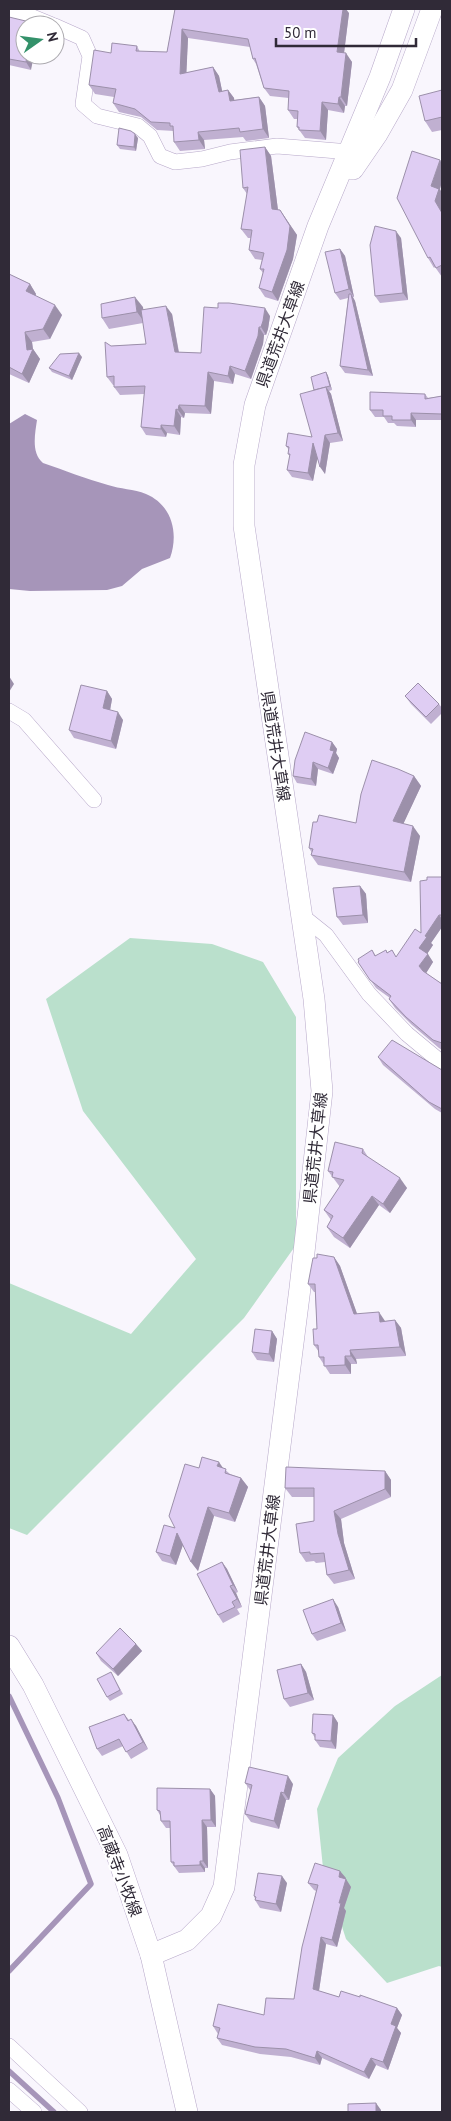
<svg xmlns="http://www.w3.org/2000/svg" width="451" height="2121" font-family="'PT Sans','Noto Sans JP',sans-serif">
<style>
.green{fill:#bae0cc}
.water{fill:#a695b9}
.lines{fill:none;stroke-linecap:round;stroke-linejoin:round}
.stream{stroke:#a695b9;stroke-width:5.5}
.minor-casing{stroke:#b7a8c9;stroke-width:16}
.secondary-casing{stroke:#b7a8c9;stroke-width:22}
.minor{stroke:#fff;stroke-width:15}
.secondary{stroke:#fff;stroke-width:21}
.wall{fill:#c0b0d1}
.shaded-wall{fill:#9c90aa}
.building{fill:#dfcdf3;stroke:#9c90aa}
.labels{text-anchor:middle;stroke-width:4.5;stroke-linejoin:round;paint-order:stroke}
.street-label{font-size:16px;fill:#302a37;stroke:#fff}
</style>
<rect width="100%" height="100%" fill="#f9f6fd"/>
<g class="green">
<path d="M130,938L212,944L263,962L296,1017V1245L244,1318L27,1535L9,1528V1283L131,1334L196,1259L83,1111L46,999Z"/>
<path d="M442,1675V1967L439,1966L387,1983L346,1939L323,1868L317,1809L338,1758L395,1706Z"/>
</g>
<path class="water" d="M25,414L37,420C35,434 31,453 43,463C64,470 86,479 108,485C120,489 134,489 146,494C172,505 179,533 170,558L142,569L122,586L107,590L30,591L9,589V424Z"/>
<g class="lines">
<g class="stream">
<path d="M9,1696L58,1798L91,1884L9,1971"/>
<path d="M9,2071L54,2112"/>
</g>
<defs>
<g id="minor">
<path d="M9,12L30,16L52,25"/>
<path d="M55,26L82,38L90,56L83,104L97,116L138,126L150,136L160,156L175,162L202,159L230,152L277,146L350,152"/>
<path d="M9,711L24,720L94,800"/>
<path d="M301,915L326,935L369,994L407,1034L442,1063"/>
<path d="M9,2046L80,2112"/>
<path d="M9,2090L34,2112"/>
</g>
<g id="secondary">
<path d="M353,169L377,134L402,90L432,9"/>
<path d="M9,1646L33,1685L117,1855L151,1955L187,2112"/>
<path d="M151,1955L187,1940L211,1916L224,1887L300,1288L322,1091L314,999L244,526V465L255,405L318,226L380,77L404,9"/>
</g>
</defs>
<use href="#minor" class="minor-casing"/>
<use href="#secondary" class="secondary-casing"/>
<use href="#minor" class="minor"/>
<use href="#secondary" class="secondary"/>
</g>
<g class="wall">
<path d="M175,9L349,13L344,53L352,62L347,106H345L344,113L328,110L326,140L305,138L297,127V119H294L288,110L289,98L270,96L264,88L256,64L253,59L250,47L188,38L186,73L213,67L219,76L222,91L228,90L234,98V100L259,97L265,106L269,138L246,141L243,137L204,140L205,149L180,151L174,142V131L157,130L141,117L119,112L113,103L114,97L95,94L89,85L111,53L137,46L140,52H167Z"/>
<path d="M9,17L31,70L9,65Z"/>
<path d="M442,90V130L432,132L425,121Z"/>
<path d="M138,138L136,151L120,149L117,145Z"/>
<path d="M265,147L271,156L278,210H280L297,235L293,259L278,301L265,297L259,288L263,273L260,269L262,260L255,259L249,250L251,238H248L241,229L247,194L243,188Z"/>
<path d="M440,160L442,164V181L440,189L441,210L442,212V277L435,267L434,268L428,258Z"/>
<path d="M401,238L408,300L380,303L375,296Z"/>
<path d="M340,249L345,256L354,297H353L355,301L373,376L345,373L340,366L348,298L340,300L335,293Z"/>
<path d="M9,274L30,284L36,294L35,296L62,315L50,339L32,342L33,349L40,359L29,383L9,374Z"/>
<path d="M143,307V310L172,314L179,352L201,353L270,316L268,329L266,335H264L263,344L251,379L235,374L233,384L214,381L211,414L185,413L184,418L181,417L180,435L167,433L166,437L146,435L141,427L144,394L120,395L114,387V385H113L107,377L111,346L146,344L143,323L109,329L102,318Z"/>
<path d="M82,357L72,380L52,372L49,368Z"/>
<path d="M326,372L328,376L332,390L329,391L331,394L343,441L330,443L325,474L317,458L313,481L292,477L287,470L290,456L288,454L289,450L286,446L312,437L314,390Z"/>
<path d="M425,394L428,398L442,396V420H416V427L397,426L394,423H388L384,417H375L370,410Z"/>
<path d="M107,691L112,699L110,710L123,720L116,749L74,738L69,730Z"/>
<path d="M405,696L439,704L442,708V713L431,724L411,704Z"/>
<path d="M332,742L337,749L336,753L339,758L333,774L318,769L316,786L297,783L293,776Z"/>
<path d="M414,776L421,786L403,824L420,836L411,882L318,865L311,855L312,853L309,848L317,822L356,823Z"/>
<path d="M442,877V927L431,943L433,945L427,954L433,962L426,973L442,984V1050L439,1048L412,1025L395,1008L389,999L390,998L376,988L358,962L372,950L376,956L388,952L392,950L396,957L421,933Z"/>
<path d="M360,886L366,894L368,923L343,925L337,917Z"/>
<path d="M378,1057L442,1070V1113L435,1109L383,1065Z"/>
<path d="M363,1149L368,1157L407,1188L390,1213L379,1205L350,1248L334,1237L327,1227L331,1220L324,1210L340,1187L328,1171Z"/>
<path d="M334,1257L340,1266L357,1314L385,1321L395,1320L401,1328L406,1356L356,1359L357,1364H351V1374H330L319,1357V1352L314,1345L317,1329L315,1292H314L308,1284L317,1258Z"/>
<path d="M272,1331L277,1339L274,1362L257,1360L252,1352Z"/>
<path d="M199,1468H223L230,1474L241,1478L248,1487L235,1522L214,1516L198,1571L191,1562L183,1544L176,1565L162,1561L156,1552L175,1528Z"/>
<path d="M385,1471L391,1480V1497L341,1519L344,1543L355,1579L334,1584L327,1575L325,1562L316,1563L314,1561L306,1562L300,1553L314,1521V1497H292L285,1488Z"/>
<path d="M222,1562L227,1569L238,1592L236,1593L242,1607L237,1609L240,1614L223,1623L218,1615Z"/>
<path d="M338,1607L346,1631L317,1641L312,1634Z"/>
<path d="M136,1644L142,1651L118,1676L101,1661L96,1653Z"/>
<path d="M301,1664L306,1672L314,1700L290,1707L284,1699Z"/>
<path d="M113,1676L123,1694L110,1701L107,1697Z"/>
<path d="M124,1714L129,1720L136,1726L148,1749L131,1759L123,1746L102,1756L97,1749Z"/>
<path d="M333,1715L338,1723L336,1749L320,1747L315,1740V1738L312,1733Z"/>
<path d="M245,1783L293,1784L289,1800H286L279,1829L251,1822L245,1814L251,1791Z"/>
<path d="M210,1789L215,1796L216,1827H207L208,1868H205V1872L179,1873L171,1862L170,1828H166L161,1821L160,1815L157,1810Z"/>
<path d="M340,1871L351,1887L344,1908L346,1911L337,1947L326,1944L319,1991L339,1997L397,2008L402,2015L397,2028L401,2033L388,2070L376,2065L369,2079L322,2058L320,2065L291,2057L260,2054L222,2045L217,2038L218,2034L213,2026L264,2015L294,1999L316,1891L314,1890L308,1883Z"/>
<path d="M287,1883L281,1912L260,1908L255,1900V1899L254,1896Z"/>
</g>
<g class="shaded-wall">
<path d="M343,9H346L349,13L343,61L337,52Z"/>
<path d="M182,29L188,38L186,83L180,74Z"/>
<path d="M346,53L352,62L347,106L341,97Z"/>
<path d="M27,55H34L31,70L26,62Z"/>
<path d="M213,67L219,76L224,100L219,92Z"/>
<path d="M228,90L234,98L236,109L230,101Z"/>
<path d="M259,97L265,106L269,138L263,129Z"/>
<path d="M339,97L345,106L344,113L338,104Z"/>
<path d="M322,102L328,110L326,140L320,131Z"/>
<path d="M198,132L204,140L205,149L199,140Z"/>
<path d="M135,134L138,138L136,151L134,147Z"/>
<path d="M265,147L271,156L279,218L272,209Z"/>
<path d="M440,160L442,164V181L440,189L442,193V208L441,210L442,213L435,201L431,186Z"/>
<path d="M280,210L297,235L293,259L278,301L272,292Z"/>
<path d="M396,231L401,238L408,300L403,293Z"/>
<path d="M340,249L345,256L354,297L349,289Z"/>
<path d="M30,284L36,294L33,301L26,291Z"/>
<path d="M351,294L355,301L373,376L368,370Z"/>
<path d="M135,297L143,307L145,323L137,312Z"/>
<path d="M55,305L62,315L50,339L43,329Z"/>
<path d="M166,306L172,314L180,360L175,352Z"/>
<path d="M265,308L270,316L268,329L266,335L261,327Z"/>
<path d="M259,327L264,335L263,344L251,379L245,371Z"/>
<path d="M25,332L32,342L33,350V349L40,359L29,383L22,374L27,350Z"/>
<path d="M79,353L82,357L72,380L69,376Z"/>
<path d="M230,366L235,374L233,384L228,376Z"/>
<path d="M208,372L214,381L211,414L205,406Z"/>
<path d="M326,372L328,376L332,390L330,386Z"/>
<path d="M326,387L331,394L343,441L338,433Z"/>
<path d="M179,405L185,413L184,418L178,410Z"/>
<path d="M176,409L181,417L180,435L174,426Z"/>
<path d="M411,413L416,420V427L411,420Z"/>
<path d="M161,425L167,433L166,437L161,429Z"/>
<path d="M325,435L330,443L325,474L320,467Z"/>
<path d="M313,443L319,451L313,481L308,473Z"/>
<path d="M9,676L14,684L9,692Z"/>
<path d="M107,691L112,699L109,716L103,708Z"/>
<path d="M118,712L123,720L116,749L111,741Z"/>
<path d="M332,742L337,749L336,753L339,758L333,774L328,768L330,750Z"/>
<path d="M313,762L318,769L316,786L311,779Z"/>
<path d="M414,776L421,786L400,831L393,821Z"/>
<path d="M413,826L420,836L411,882L404,872Z"/>
<path d="M360,886L366,894L368,923L363,915Z"/>
<path d="M439,915L442,919V927L431,943L433,945L425,957L419,948L425,936Z"/>
<path d="M428,954L433,962L425,975L419,966Z"/>
<path d="M400,1178L407,1188L390,1213L383,1204Z"/>
<path d="M372,1196L379,1205L350,1248L343,1238Z"/>
<path d="M334,1257L340,1266L360,1322L354,1314Z"/>
<path d="M379,1312L385,1321L386,1330L380,1322Z"/>
<path d="M395,1320L401,1328L406,1356L400,1347Z"/>
<path d="M272,1331L277,1339L274,1362L269,1354Z"/>
<path d="M350,1350L356,1359L357,1364L351,1356Z"/>
<path d="M345,1356L351,1364V1374L345,1365Z"/>
<path d="M219,1462L225,1471L217,1466Z"/>
<path d="M385,1471L391,1480V1497L385,1489Z"/>
<path d="M241,1478L248,1487L235,1522L229,1513Z"/>
<path d="M208,1507L214,1516L198,1571L191,1562Z"/>
<path d="M334,1511L341,1519L344,1543L355,1579L349,1570L338,1534Z"/>
<path d="M177,1533L184,1542L176,1565L170,1556Z"/>
<path d="M222,1562L227,1569L238,1592L233,1585Z"/>
<path d="M230,1586L236,1593L242,1607L237,1599Z"/>
<path d="M333,1599L338,1607L346,1631L341,1623Z"/>
<path d="M136,1644L142,1651L118,1676L113,1669Z"/>
<path d="M301,1664L306,1672L314,1700L308,1693Z"/>
<path d="M333,1715L338,1723L336,1749L331,1741Z"/>
<path d="M131,1719L136,1726L148,1749L143,1742Z"/>
<path d="M288,1776L293,1784L289,1800L284,1793Z"/>
<path d="M210,1789L215,1796L216,1827L211,1820Z"/>
<path d="M281,1792L286,1800L279,1829L274,1821Z"/>
<path d="M202,1820L207,1827L208,1868L203,1861Z"/>
<path d="M200,1861L205,1868V1872L200,1865Z"/>
<path d="M340,1871L346,1878L344,1884L339,1877Z"/>
<path d="M282,1876L287,1883L281,1912L276,1904Z"/>
<path d="M346,1879L351,1887L344,1908L346,1911L337,1947L332,1940L339,1903Z"/>
<path d="M321,1937L326,1944L318,1997L313,1989Z"/>
<path d="M397,2008L402,2015L397,2028L401,2033L388,2070L383,2062L391,2024Z"/>
<path d="M317,2051L322,2058L320,2065L315,2058Z"/>
<path d="M371,2058L376,2065L369,2079L364,2072Z"/>
<path d="M376,2103L381,2110V2112H376Z"/>
</g>
<g class="building">
<path d="M175,9H343L337,52L346,53L341,97H339L338,104L322,102L320,131L299,130V127H297L298,111L288,110L289,91L264,88L255,58L253,59L248,39L182,29L180,74L213,67L219,92L228,90L230,101L259,97L263,129L240,132L239,128L198,132L199,140L174,142L173,126H170V123L151,122L135,109L113,103L116,89L89,85L94,50L111,53L112,43L137,46L136,51L167,52Z"/>
<path d="M9,17L34,23L33,25H25V55H27L26,62L9,59Z"/>
<path d="M442,90V117L425,121L419,96Z"/>
<path d="M119,128L131,131L135,134L134,147L117,145Z"/>
<path d="M265,147L272,209L280,210L290,226L287,250L272,292L259,288L264,269H260L264,253L249,250L252,230L241,229L248,187L243,188L240,150Z"/>
<path d="M412,151L440,160L431,186L439,189L435,201L442,213V265L436,268L430,257L428,258L397,198Z"/>
<path d="M375,226L396,231L403,293L375,296L370,245Z"/>
<path d="M340,249L349,289L335,293L325,252Z"/>
<path d="M9,274L30,284L26,291L55,305L43,329L25,332L27,350L33,349L22,374L9,367Z"/>
<path d="M349,294H351L368,370L340,366Z"/>
<path d="M135,297L137,312L102,318L101,304Z"/>
<path d="M218,303H229L265,308L263,321L261,327H259L258,336L245,371L230,366L228,376L208,372L205,406L179,405L178,410L176,409L174,426L161,425V429L141,427L145,386L114,387V376L107,377L105,342L111,346L146,344L141,310L166,306L175,352L201,353L204,307L218,308Z"/>
<path d="M79,353L69,376L49,368L60,354Z"/>
<path d="M326,372L330,386L314,390L311,377Z"/>
<path d="M326,387L338,433L325,435L320,467L313,443L308,473L287,470L290,454H288L289,447L286,446L288,433L312,437L300,394Z"/>
<path d="M370,392L425,394V399L442,396V415V414L411,413V420H392V416H383V410H370Z"/>
<path d="M418,683L439,704L426,717L405,696Z"/>
<path d="M81,685L107,691L103,708L118,712L111,741L69,730Z"/>
<path d="M305,732L332,742L330,750L334,751L328,768L313,762L311,779L293,776L295,760Z"/>
<path d="M372,760L398,769L414,776L393,821L413,826L404,872L311,855L313,849L309,848L313,822H317L319,815L356,823L361,794Z"/>
<path d="M427,877H442V915H439L425,936L427,937L419,948L428,954L419,966L423,971L442,984V1043L433,1040L406,1017L389,999L391,996L370,980L358,962L359,961L358,959L372,950L375,956L386,950L387,953L392,950L396,957L415,929L421,933L420,881L427,880Z"/>
<path d="M360,886L363,915L337,917L333,888Z"/>
<path d="M392,1040L442,1070V1109L429,1102L378,1057Z"/>
<path d="M335,1142L363,1149L362,1153L400,1178L383,1204L372,1196L343,1238L327,1227L333,1216L324,1210L344,1180L332,1177L333,1172L328,1171Z"/>
<path d="M317,1254L334,1257L354,1314L379,1312L380,1322L395,1320L400,1347L350,1350L351,1356H345V1365L324,1366V1357H319L318,1345H314L313,1329H317L315,1284H308L313,1258H317Z"/>
<path d="M255,1329L272,1331L269,1354L252,1352Z"/>
<path d="M202,1457L219,1462L217,1466L226,1469L225,1473L241,1478L229,1513L208,1507L191,1562L177,1533L170,1556L156,1552L164,1525L175,1528L169,1516L185,1464L199,1468Z"/>
<path d="M286,1467L385,1471V1489L334,1511L338,1534L349,1570L327,1575L324,1553L310,1554V1552L300,1553L296,1524L314,1521V1488H285Z"/>
<path d="M222,1562L233,1585L230,1586L237,1599L232,1602L235,1607L218,1615L197,1574Z"/>
<path d="M333,1599L341,1623L312,1634L303,1610Z"/>
<path d="M120,1628L136,1644L113,1669L96,1653Z"/>
<path d="M301,1664L308,1693L284,1699L277,1670Z"/>
<path d="M111,1672L120,1690L107,1697L97,1679Z"/>
<path d="M124,1714L128,1721L131,1719L143,1742L126,1752L119,1739L97,1749L89,1727Z"/>
<path d="M313,1714L333,1715L331,1741L315,1740V1734L312,1733Z"/>
<path d="M249,1767L288,1776L284,1793L281,1792L274,1821L245,1814L252,1785L245,1783Z"/>
<path d="M157,1788L210,1789L211,1820H202L203,1861H200V1865L174,1866V1862H171L170,1821H161L160,1811L157,1810Z"/>
<path d="M315,1863L340,1871L339,1877L346,1879L339,1903H341L332,1940L321,1937L313,1989L339,1997L341,1991L360,1997V1995L397,2008L391,2024L396,2026L383,2062L371,2058L364,2072L317,2051L315,2058L286,2049L255,2047L217,2038L220,2028L213,2026L218,2004L264,2015L266,1998L294,1999L302,1947L318,1885L308,1883Z"/>
<path d="M258,1873L282,1876L276,1904L255,1900L256,1897L254,1896Z"/>
<path d="M376,2103V2112H348V2104Z"/>
</g>
<g class="labels">
<g class="street-label">
<text transform="translate(280 334) rotate(-70)" y="6">県道荒井大草線</text>
<text transform="translate(276 746) rotate(81)" y="6">県道荒井大草線</text>
<text transform="translate(315 1148) rotate(-84)" y="6">県道荒井大草線</text>
<text transform="translate(267 1550) rotate(-83)" y="6">県道荒井大草線</text>
<text transform="translate(120 1871) rotate(69)" y="6">高蔵寺小牧線</text>
</g>
</g>
<rect width="451" height="2121" fill="none" stroke="#302a37" stroke-width="20"/>
<g transform="translate(40 40) rotate(76)"><circle r="24" fill="#ffffff" stroke="#acaaaf"/>
<path d="M0-4L9 19L0 12L-9 19Z" fill="#33916a"/>
<text y="-8" font-size="14" font-weight="bold" text-anchor="middle" fill="#302a37">N</text>
</g>
<path d="M276 38v8h140v-8" fill="none" stroke="#302a37" stroke-width="2.5"/>
<text x="284" y="38" font-size="15" fill="#302a37" stroke="#ffffff" stroke-width="4" paint-order="stroke">50 m</text>
</svg>
